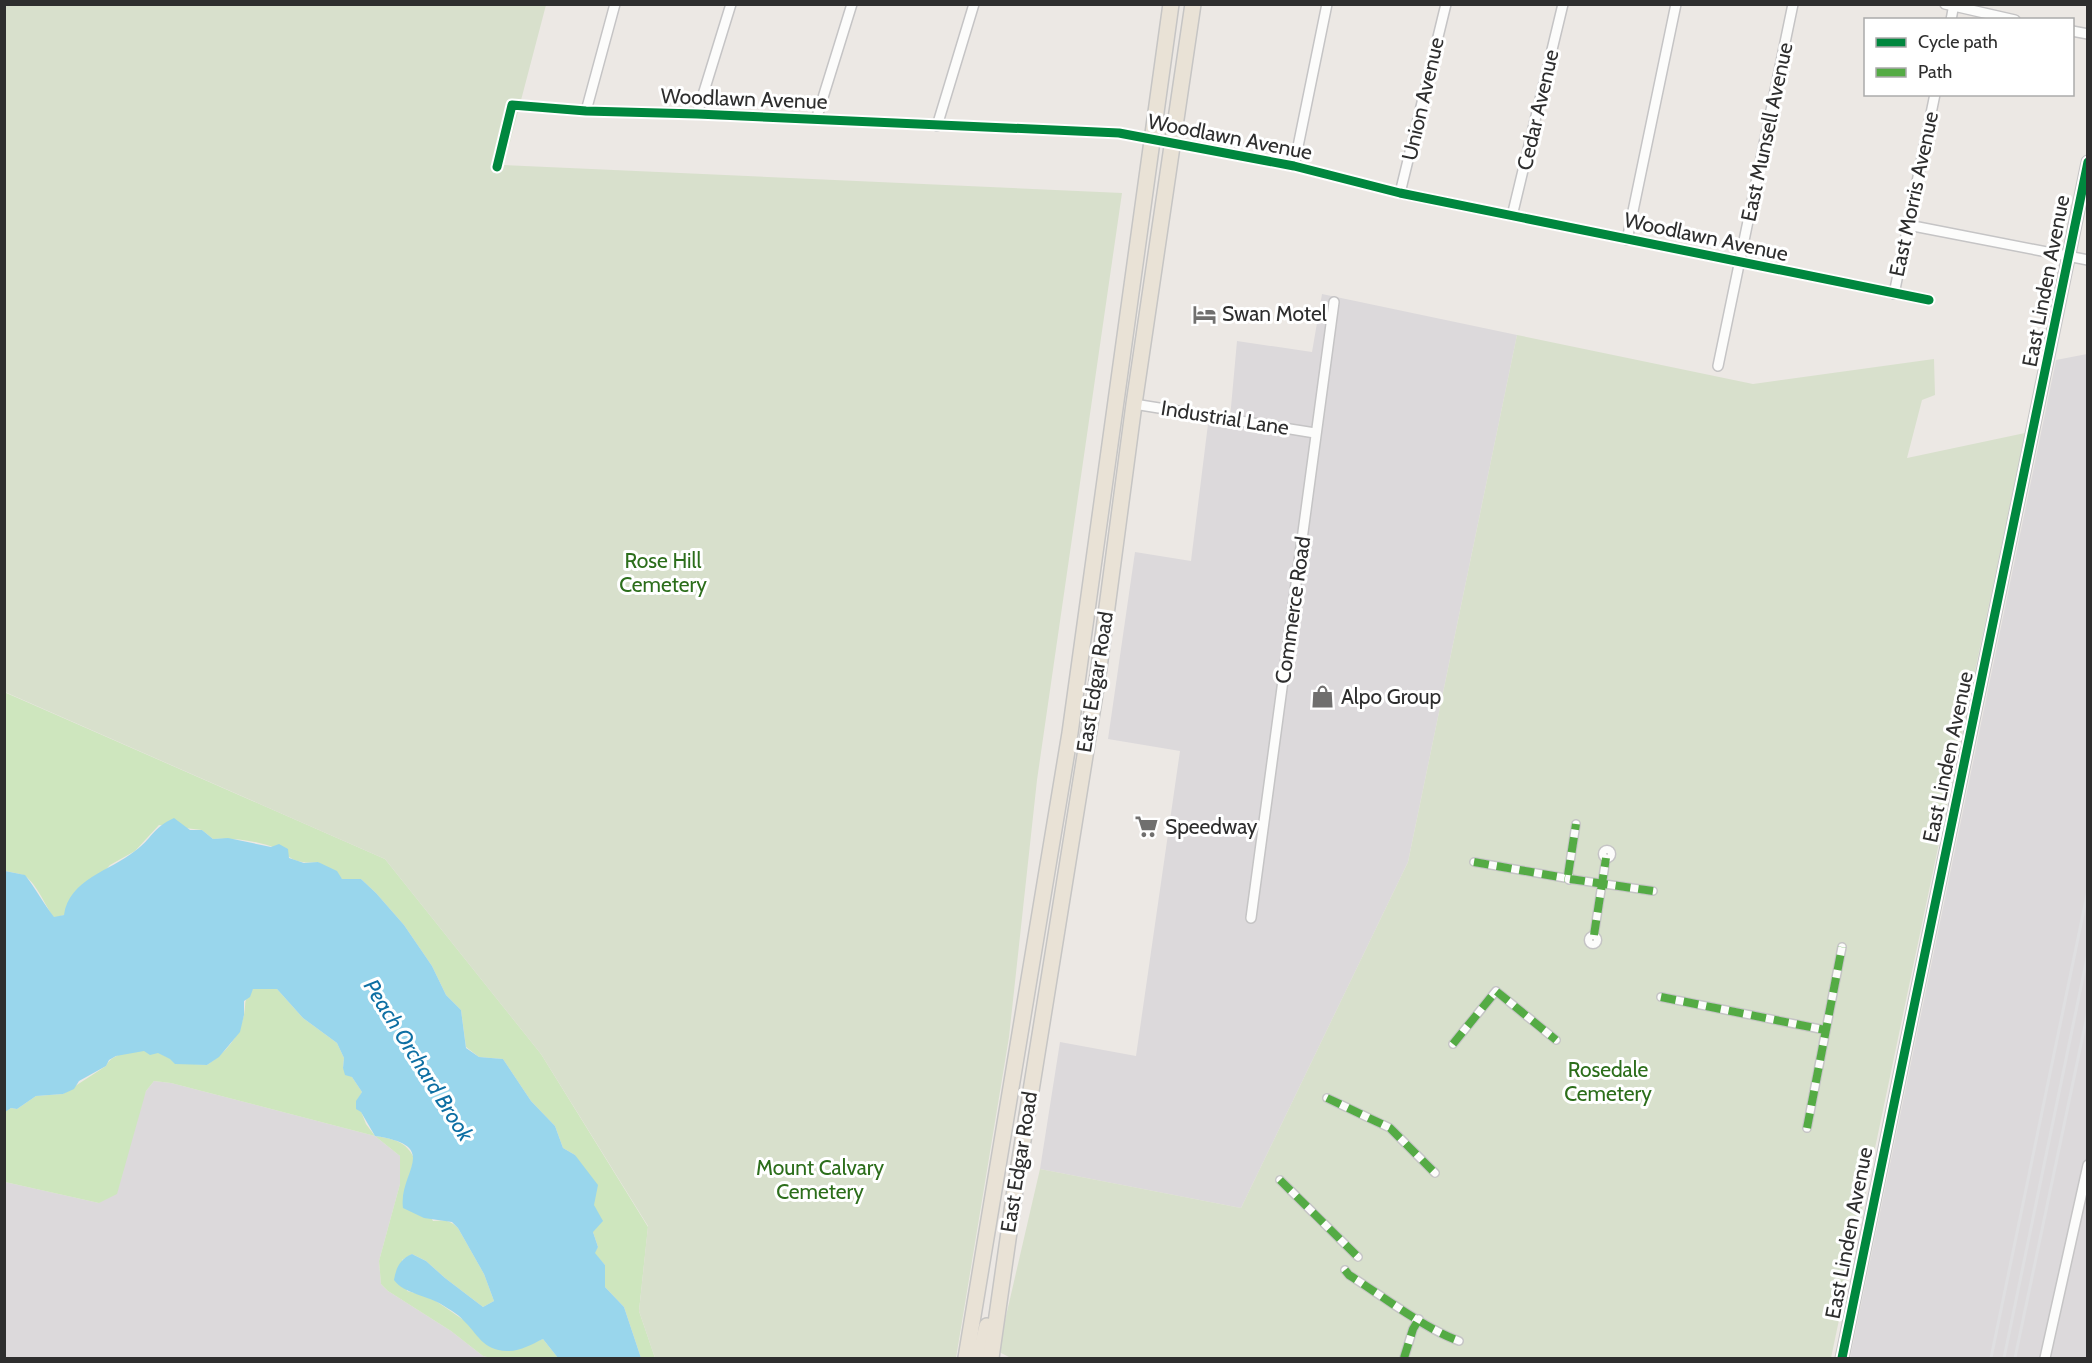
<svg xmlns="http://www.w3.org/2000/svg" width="2092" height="1363" font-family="Cabin,sans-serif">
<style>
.industrial{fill:#dcd9db}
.green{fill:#cee6be}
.cemetery{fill:#d8e0cc}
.water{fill:#99d6ec}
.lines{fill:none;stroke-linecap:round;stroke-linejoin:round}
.pedestrian-casing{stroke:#c5c4c5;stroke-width:10}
.minor-casing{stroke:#c5c4c5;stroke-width:12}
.tertiary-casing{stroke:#c5c4c5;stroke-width:15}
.trunk-casing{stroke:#c6c5c4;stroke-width:18}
.pedestrian{stroke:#fcfcfb;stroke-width:7}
.minor{stroke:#fcfcfb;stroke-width:9}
.tertiary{stroke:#fcfcfb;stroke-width:12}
.trunk{stroke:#e9e2d6;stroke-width:15}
.rail{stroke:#dfdfe1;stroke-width:3}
.quiet{stroke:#54ab44;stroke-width:8;stroke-dasharray:15 8;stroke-linecap:butt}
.cycleway-casing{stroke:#fff;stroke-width:13}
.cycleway{stroke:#00873e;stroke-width:9}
.labels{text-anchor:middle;stroke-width:6;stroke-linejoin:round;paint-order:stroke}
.street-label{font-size:21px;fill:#2e2e2e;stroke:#fff}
.poi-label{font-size:21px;fill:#2e2e2e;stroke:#fff;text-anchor:start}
.park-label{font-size:21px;fill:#2c6e1b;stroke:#fff}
.water-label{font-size:22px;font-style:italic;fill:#0d6fa3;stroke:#fff}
</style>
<rect width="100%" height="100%" fill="#ece8e4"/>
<g class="industrial">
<path d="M1322,294L1517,335L1408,862L1241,1208L1040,1169L1060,1042L1136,1056L1180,751L1108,739L1135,552L1191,561L1209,416L1230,418L1237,341L1312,352Z"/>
<path d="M2087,354V1358H1850L2056,360Z"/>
<path d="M154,1081L171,1083L375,1136L400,1156V1184L379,1261L381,1284L388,1291L451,1331L483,1356L491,1358H5V1182L99,1203L146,1091Z"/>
</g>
<g class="green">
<path d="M4,692L385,859L541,1054L648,1227L639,1311L655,1358H641L624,1307L605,1287V1265L594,1253L598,1247L593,1232L594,1205L575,1155L563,1148L555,1126L531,1101L503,1059L479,1057L466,1047L461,1010L446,995L432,966L404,925L376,893L361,879H342L318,862C289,865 291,854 270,846C253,840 231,838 213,839L202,830L159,825L135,851L110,865L64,915L54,918C46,907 35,880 23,875C18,873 10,872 5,871Z"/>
<path d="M253,989H277L303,1018L337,1043L344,1058L343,1068L352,1077L362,1092L357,1101L366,1124L375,1136C393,1139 407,1141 415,1160L410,1176L433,1221C444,1220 450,1220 458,1228L484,1274L494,1301L483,1307L445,1278L426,1261L412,1254L402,1260L407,1291L430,1297L509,1351L543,1339L558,1358H491L483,1356L451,1331L388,1291L381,1284L379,1261L400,1184V1156L375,1136L171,1083L154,1081L146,1091L117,1194L99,1203L5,1182L4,1112L11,1108L17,1109L36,1096L63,1094L106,1066C113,1051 141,1049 157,1052C161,1053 165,1057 170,1058C181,1063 194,1064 207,1065C225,1053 239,1038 244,1015C247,999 242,1004 253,989Z"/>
</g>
<g class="cemetery">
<path d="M5,5H546L504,165L1122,193L1037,780L1009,1037L956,1358H655L639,1311L648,1226L541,1054L385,859L5,692Z"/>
<path d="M1517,335L1753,384L1934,359L1935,395L1922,400L1907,458L2025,433L1831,1358H1011L1001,1353L1000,1342L1040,1169L1241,1208L1408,862Z"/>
</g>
<path class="water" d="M174,818L190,830H202L213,839L228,838L271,847L279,844L288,849L289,858L304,863L318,862L337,871L342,879H361L376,893L404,925L432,966L446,995L461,1010L466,1048L479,1057L503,1059L531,1101L555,1126L563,1148L575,1155L598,1185L594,1205L603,1221L593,1232L598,1247L595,1253L605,1265V1287L624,1307L641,1358H558L543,1339C532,1344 519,1352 507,1351C482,1350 478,1334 463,1320C458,1314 450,1310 444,1306C428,1295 404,1294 394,1280C396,1268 400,1259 412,1254L426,1261L445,1278L483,1307L494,1301L484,1274L458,1228L452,1222L424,1218L403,1208C398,1172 443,1146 375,1136L361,1112L356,1109V1101L362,1092L352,1077L345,1075L343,1068L344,1058L337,1043L303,1018L277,989H253L250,997L244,1001V1015L240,1032L219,1057L207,1065L175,1064L170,1059L158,1053L150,1055L144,1051L116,1056L109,1060L106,1066L79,1081L74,1089L63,1094L36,1096L17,1109L11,1108L5,1112V871L25,875C36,889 43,903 54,917L64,915C69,879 110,871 135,851C152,839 152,828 174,818Z"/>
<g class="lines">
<defs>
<g id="pedestrian">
<circle cx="1607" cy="854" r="4.5"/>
<path d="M1474,862L1565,878"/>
<path d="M1570,879L1653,891"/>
<path d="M1569,880L1570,877L1568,875L1576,824"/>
<path d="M1594,935L1606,858"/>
<circle cx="1593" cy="940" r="4.5"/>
<path d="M1661,997L1825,1030"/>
<path d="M1453,1044L1496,991L1556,1040"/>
<path d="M1327,1098L1390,1128L1435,1173"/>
<path d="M1807,1128L1842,947"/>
<path d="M1280,1180L1358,1257"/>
<path d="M1345,1270L1349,1275C1381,1295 1425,1329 1459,1341"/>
<path d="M1404,1358L1413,1329L1419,1319"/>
</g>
<g id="minor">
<path d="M1945,4L2015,20"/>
<path d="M1951,20L1954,4"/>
<path d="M2072,31L2088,34"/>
<path d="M586,111L615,4"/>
<path d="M697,114L731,4"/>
<path d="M816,120L852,4"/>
<path d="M937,126L974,4"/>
<path d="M1294,166L1327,4"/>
<path d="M497,167L512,105L586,111L697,114L1119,133L1294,166L1400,193L1929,300"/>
<path d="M1400,193L1446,4"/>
<path d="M1512,216L1563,4"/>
<path d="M1908,225L2088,260"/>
<path d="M1627,240L1676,4"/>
<path d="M1894,294L1935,94"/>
<path d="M1718,366L1793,4"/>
<path d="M1134,404L1315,433"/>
<path d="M1251,918L1334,302"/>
<path d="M2045,1358L2088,1165"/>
</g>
<path id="tertiary" d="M1842,1358C1922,959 2009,562 2088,162"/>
<g id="trunk">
<path d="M966,1358L1070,733L1171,4"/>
<path d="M979,1358L987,1326"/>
<path d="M991,1358L1015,1190L1098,675L1134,404L1193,4"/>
</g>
</defs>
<use href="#pedestrian" class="pedestrian-casing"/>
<use href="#minor" class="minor-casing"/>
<use href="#tertiary" class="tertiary-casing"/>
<use href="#trunk" class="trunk-casing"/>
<use href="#pedestrian" class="pedestrian"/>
<use href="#minor" class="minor"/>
<use href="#tertiary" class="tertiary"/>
<use href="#trunk" class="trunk"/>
<g class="rail">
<path d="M1991,1358L2088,890"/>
<path d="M2004,1358L2088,953"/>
<path d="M2015,1358L2088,1011"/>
</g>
<g class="quiet">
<path d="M1474,862L1565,878"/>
<path d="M1568,875L1576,824"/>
<path d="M1570,879L1653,891"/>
<path d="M1594,935L1606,858"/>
<path d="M1661,997L1825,1030"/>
<path d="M1453,1044L1496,991L1556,1040"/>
<path d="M1327,1098L1390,1128L1435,1173"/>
<path d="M1807,1128L1842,947"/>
<path d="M1280,1180L1358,1257"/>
<path d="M1345,1270L1349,1275C1381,1295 1425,1329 1459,1341"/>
<path d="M1404,1358L1413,1329L1419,1319"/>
</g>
<defs>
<g id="cycleway">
<path d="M497,167L512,105L586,111L697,114L1119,133L1294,166L1400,193L1929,300"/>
<path d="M1842,1358C1922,959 2009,562 2088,162"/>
</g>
</defs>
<use href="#cycleway" class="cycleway-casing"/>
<use href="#cycleway" class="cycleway"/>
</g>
<defs>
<symbol id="hotel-bare" viewBox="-9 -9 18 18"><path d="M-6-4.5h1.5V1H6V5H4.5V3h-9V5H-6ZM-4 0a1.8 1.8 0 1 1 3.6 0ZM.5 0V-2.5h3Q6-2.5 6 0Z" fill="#706f6e" stroke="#fff" stroke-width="2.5" paint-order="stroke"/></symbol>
<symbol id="shop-bare" viewBox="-9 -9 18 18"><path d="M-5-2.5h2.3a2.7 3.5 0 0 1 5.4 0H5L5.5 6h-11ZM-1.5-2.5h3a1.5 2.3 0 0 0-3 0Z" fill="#706f6e" stroke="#fff" stroke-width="2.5" paint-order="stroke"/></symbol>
<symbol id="supermarket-bare" viewBox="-9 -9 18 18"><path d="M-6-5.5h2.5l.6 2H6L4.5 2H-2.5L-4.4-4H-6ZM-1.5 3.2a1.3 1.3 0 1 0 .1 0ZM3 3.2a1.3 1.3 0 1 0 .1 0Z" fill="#706f6e" stroke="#fff" stroke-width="2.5" paint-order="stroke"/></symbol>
</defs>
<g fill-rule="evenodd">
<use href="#hotel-bare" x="1188" y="298" width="33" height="33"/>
<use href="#shop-bare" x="1306" y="680" width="33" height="33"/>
<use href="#supermarket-bare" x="1130" y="810" width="33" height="33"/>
</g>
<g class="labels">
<g class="street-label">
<text transform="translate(744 99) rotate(2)" y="7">Woodlawn Avenue</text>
<text transform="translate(1423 99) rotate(-77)" y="7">Union Avenue</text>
<text transform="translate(1538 110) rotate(-77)" y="7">Cedar Avenue</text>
<text transform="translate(1767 132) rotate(-78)" y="7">East Munsell Avenue</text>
<text transform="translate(1230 137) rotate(11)" y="7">Woodlawn Avenue</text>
<text transform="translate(1914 194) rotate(-78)" y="7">East Morris Avenue</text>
<text transform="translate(1706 237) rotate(12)" y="7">Woodlawn Avenue</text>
<text transform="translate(2046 281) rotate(-79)" y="7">East Linden Avenue</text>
<text transform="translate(1225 418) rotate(9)" y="7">Industrial Lane</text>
<text transform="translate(1293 610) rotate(-82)" y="7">Commerce Road</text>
<text transform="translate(1095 682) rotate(-81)" y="7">East Edgar Road</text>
<text transform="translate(1948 757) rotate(-78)" y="7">East Linden Avenue</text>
<text transform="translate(1019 1162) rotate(-81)" y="7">East Edgar Road</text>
<text transform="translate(1849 1233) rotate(-79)" y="7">East Linden Avenue</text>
</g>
<g class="poi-label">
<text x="1222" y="321">Swan Motel</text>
<text x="1341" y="704">Alpo Group</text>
<text x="1165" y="834">Speedway</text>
</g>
<g class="park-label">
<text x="663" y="568">Rose Hill<tspan x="663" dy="24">Cemetery</tspan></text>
<text x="1608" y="1077">Rosedale<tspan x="1608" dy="24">Cemetery</tspan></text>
<text x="820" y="1175">Mount Calvary<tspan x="820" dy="24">Cemetery</tspan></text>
</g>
<g class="water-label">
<text transform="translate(419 1060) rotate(58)" y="8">Peach Orchard Brook</text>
</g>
</g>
<rect width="2092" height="1363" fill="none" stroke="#2e2e2e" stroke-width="12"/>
<rect x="1864" y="18" width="210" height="78" fill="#ffffff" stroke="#ababab" stroke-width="1.5"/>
<rect x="1876" y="38" width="30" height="9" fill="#00873e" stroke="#ababab" stroke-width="1.5"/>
<text x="1918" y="48" font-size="18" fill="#2e2e2e">Cycle path</text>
<rect x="1876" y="68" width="30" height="9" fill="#54ab44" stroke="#ababab" stroke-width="1.5"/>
<text x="1918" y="78" font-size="18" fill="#2e2e2e">Path</text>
</svg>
